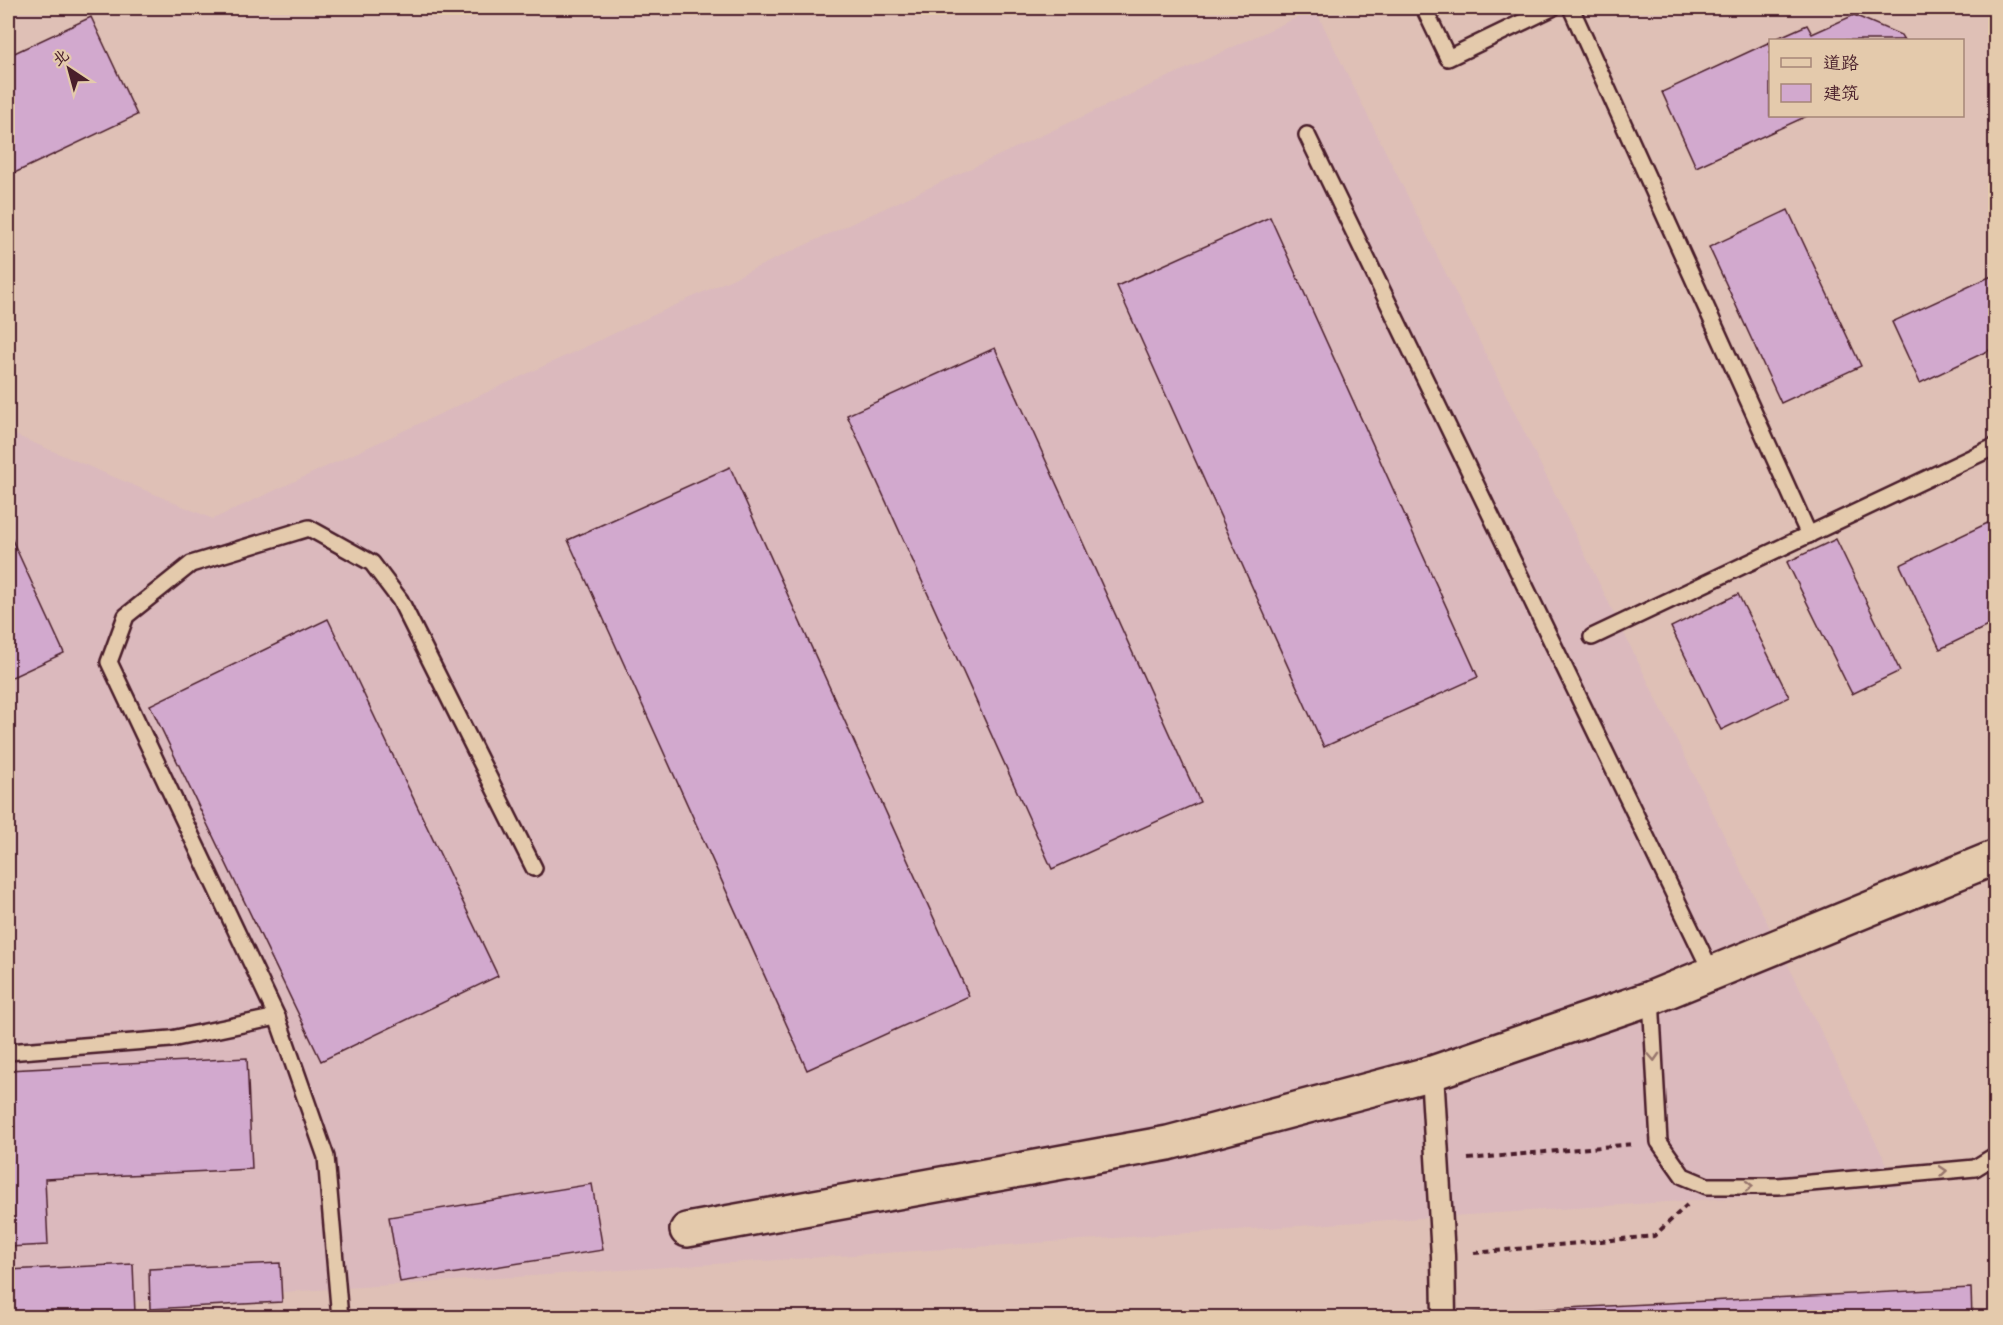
<svg xmlns="http://www.w3.org/2000/svg" width="2003" height="1325" font-family="'Playpen Sans','LXGW WenKai TC',sans-serif">
<style>
.built{fill:#dbb9bd}
.building{fill:#d2a9ce;stroke:#4a1f2b;stroke-width:1.5}
.lines{fill:none;stroke-linecap:round;stroke-linejoin:round}
.service-casing{stroke:#4a1f2b;stroke-width:20}
.pedestrian-casing{stroke:#4a1f2b;stroke-width:27}
.tertiary-casing{stroke:#4a1f2b;stroke-width:38}
.path{stroke:#4a1f2b;stroke-width:4;stroke-dasharray:6 4.5;stroke-linecap:butt}
.service{stroke:#e4caac;stroke-width:15}
.pedestrian{stroke:#e4caac;stroke-width:22}
.tertiary{stroke:#e4caac;stroke-width:33}
.oneway{stroke:#97746c}
</style>
<rect width="100%" height="100%" fill="#dfc0b6"/>
<filter id="ink" filterUnits="userSpaceOnUse"><feTurbulence type="fractalNoise" baseFrequency=".0167" numOctaves="2"/><feDisplacementMap in="SourceGraphic" scale="12" xChannelSelector="R" yChannelSelector="G"/><feConvolveMatrix kernelMatrix="1 2 1 2 8 2 1 2 1" color-interpolation-filters="sRGB"/></filter>
<g filter="url(#ink)">
<path class="built" d="M1315,9L1898,1187L8,1310V432L213,519Z"/>
<g class="building">
<path d="M1854,15L1901,35L1904,40H1773L1807,25L1812,34Z"/>
<path d="M91,17L137,115L8,176V56Z"/>
<path d="M1770,42V116H1807L1696,167L1662,92Z"/>
<path d="M1788,210L1861,366L1781,403L1709,247Z"/>
<path d="M1270,217L1478,677L1324,747L1117,286Z"/>
<path d="M1996,274V347L1920,383L1892,322Z"/>
<path d="M995,348L1200,802L1052,869L847,415Z"/>
<path d="M730,467L969,996L807,1070L568,540Z"/>
<path d="M1996,519V622L1940,649L1900,565Z"/>
<path d="M8,531L64,653L8,679Z"/>
<path d="M1836,539L1900,671L1852,694L1787,562Z"/>
<path d="M1738,594L1789,697L1721,730L1671,627Z"/>
<path d="M328,619L498,976L321,1061L150,705Z"/>
<path d="M247,1058L252,1169L45,1179L48,1245L8,1247V1070Z"/>
<path d="M592,1184L603,1250L400,1282L389,1217Z"/>
<path d="M280,1263L282,1302L150,1309L149,1269Z"/>
<path d="M133,1264L135,1314L8,1318V1270Z"/>
<path d="M1971,1288L1972,1318H1366Z"/>
</g>
<g class="lines">
<defs>
<g id="service">
<path d="M1424,8L1448,58L1552,8"/>
<path d="M1571,8L1809,535"/>
<path d="M1307,135L1712,973"/>
<path d="M1592,637L1996,446"/>
<path d="M1651,998L1659,1142L1683,1176L1707,1186H1778L1975,1168L1996,1155"/>
<path d="M8,1052L171,1039L277,1017"/>
<path d="M340,1318L326,1157L277,1017L109,662L126,616L191,564L309,528L372,563L400,600L534,868"/>
</g>
<path id="pedestrian" d="M1432,1073L1443,1256L1444,1318"/>
<path id="tertiary" d="M687,1230L1168,1143L1432,1073L1651,998L1996,857"/>
</defs>
<use href="#service" class="service-casing"/>
<use href="#pedestrian" class="pedestrian-casing"/>
<use href="#tertiary" class="tertiary-casing"/>
<g class="path">
<path d="M1468,1159L1634,1144"/>
<path d="M1474,1253L1654,1236L1687,1205"/>
</g>
<use href="#service" class="service"/>
<use href="#pedestrian" class="pedestrian"/>
<use href="#tertiary" class="tertiary"/>
</g>
<defs><path id="oneway-chevron" d="M-2-3.5L2.5 0L-2 3.5" fill="none" stroke-width="1.6" stroke-linecap="round" stroke-linejoin="round" transform="scale(1.5)"/></defs>
<g class="oneway">
<use href="#oneway-chevron" transform="translate(1654 1057) rotate(87)"/>
<use href="#oneway-chevron" transform="translate(1943 1171) rotate(-5)"/>
<use href="#oneway-chevron" transform="translate(1749 1186)"/>
</g>
</g>
<rect width="2003" height="1325" fill="none" stroke="#e4caac" stroke-width="30"/>
<rect x="15" y="15" width="1973" height="1295" fill="none" stroke="#4a1f2b" stroke-width="2" filter="url(#ink)"/>
<rect x="1769" y="39" width="195" height="78" fill="#e4caac" stroke="#a68678" stroke-width="1.5"/>
<rect x="1781" y="58" width="30" height="9" fill="#e4caac" stroke="#a68678" stroke-width="1.5"/>
<text x="1823" y="69" font-size="18" fill="#4a1f2b">道路</text>
<rect x="1781" y="84" width="30" height="18" fill="#d2a9ce" stroke="#a68678" stroke-width="1.5"/>
<text x="1823" y="99" font-size="18" fill="#4a1f2b">建筑</text>
<g transform="translate(69 69) rotate(324)" stroke="#e4caac" stroke-width="4.5" paint-order="stroke">
<path d="M0-4.5L10 22L0 15L-10 22Z" fill="#4a1f2b"/>
<text y="-9" font-size="16" font-weight="bold" text-anchor="middle" fill="#4a1f2b">北</text>
</g>
</svg>
